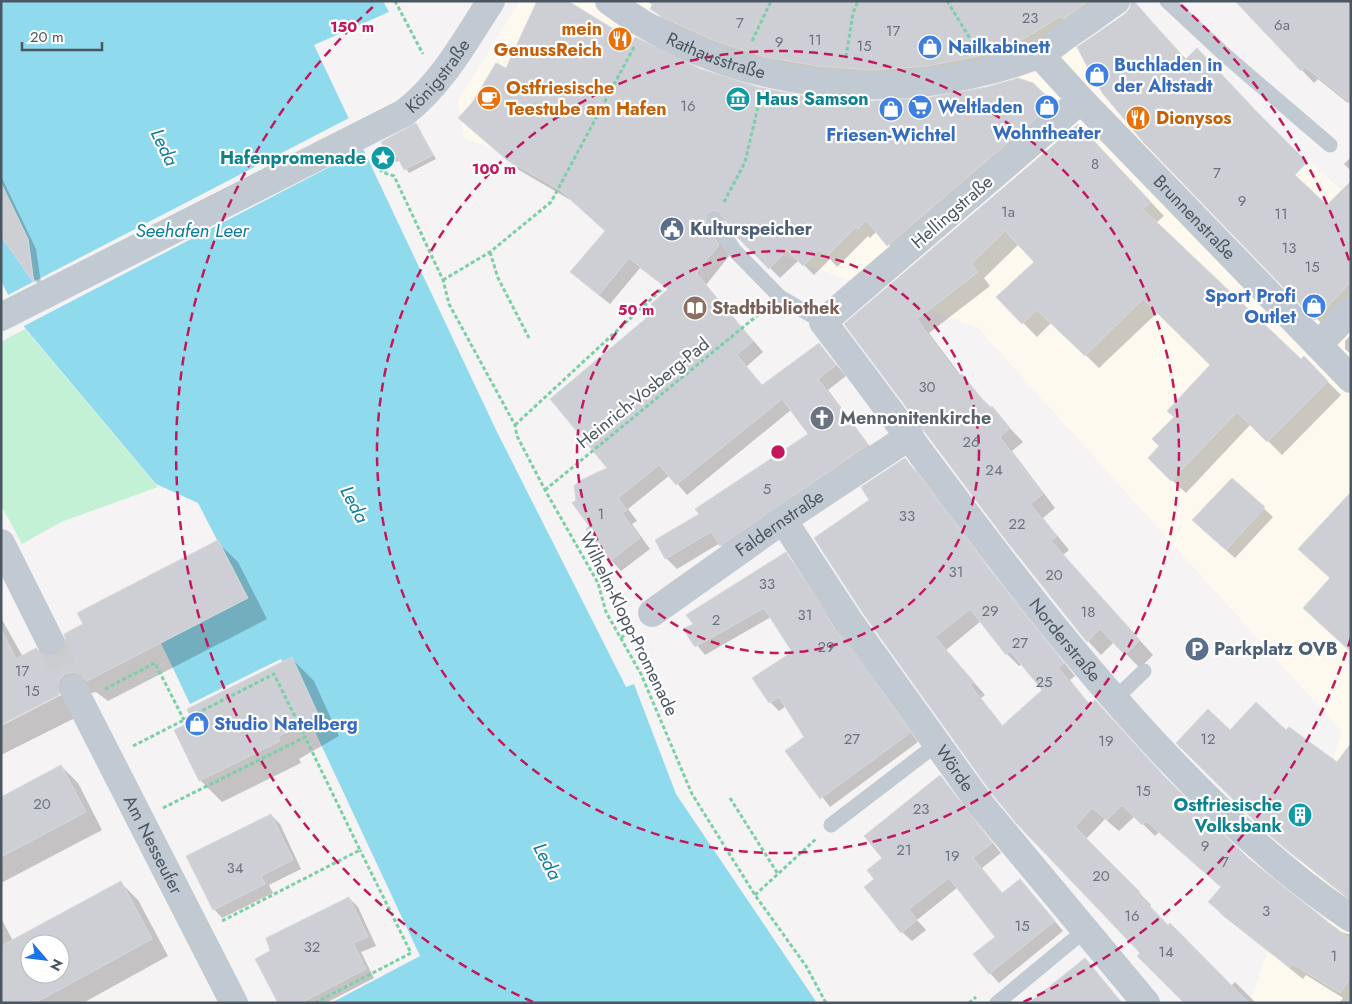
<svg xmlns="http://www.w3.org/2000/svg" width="1352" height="1004" font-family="Jost,sans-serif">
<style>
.commercial{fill:#fdf9ef}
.green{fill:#c3f1d5}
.water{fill:#90daee}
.pier{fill:#f5f3f3}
.shadow{fill:#0003;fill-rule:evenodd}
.building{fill:#cdcfd5;stroke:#d7d9de;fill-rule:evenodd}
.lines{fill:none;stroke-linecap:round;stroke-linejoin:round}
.street-tunnel{stroke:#caccce;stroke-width:28;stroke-dasharray:28 14;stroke-linecap:butt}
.path{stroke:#7ad0a6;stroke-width:3;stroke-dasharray:4 2.5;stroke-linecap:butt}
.lane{stroke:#c1cad2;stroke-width:15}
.street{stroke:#c1cad2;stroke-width:28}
.ring{fill:none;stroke:#c2185b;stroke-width:2.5;stroke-dasharray:9 6}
.labels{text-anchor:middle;stroke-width:4.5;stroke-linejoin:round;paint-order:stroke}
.number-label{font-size:15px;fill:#6b747e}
.food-label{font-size:18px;font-weight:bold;fill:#c56008;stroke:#fff;text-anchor:start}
.shop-label{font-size:18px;font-weight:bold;fill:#366cbe;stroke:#fff;text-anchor:start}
.street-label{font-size:18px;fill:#4a5661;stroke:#fff}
.culture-label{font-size:18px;font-weight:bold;fill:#0d838f;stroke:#fff;text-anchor:end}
.service-label{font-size:18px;font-weight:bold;fill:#4e5e75;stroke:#fff;text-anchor:start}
.education-label{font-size:18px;font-weight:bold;fill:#785e54;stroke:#fff;text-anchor:start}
.worship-label{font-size:18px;font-weight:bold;fill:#5b616d;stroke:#fff;text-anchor:start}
.water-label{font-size:19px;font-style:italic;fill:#0c7c9b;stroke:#fff}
.centre{fill:#c2185b;stroke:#fff;stroke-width:2.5}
.ring-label{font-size:15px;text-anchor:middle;font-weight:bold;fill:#c2185b;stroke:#fff;stroke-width:4.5;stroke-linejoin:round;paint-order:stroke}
</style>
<rect width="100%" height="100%" fill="#f5f3f3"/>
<path class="commercial" d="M520,1H1124L1351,198V1003H1250L1342,732L978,328L464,138L458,101Z"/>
<path class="green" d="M25,329L158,487L61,522L22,544L1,505V342Z"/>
<path class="water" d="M1,1H383L389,12L314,45L497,432L626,687L634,684L676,794L817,1003H331L420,956L281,659L190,704L161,643L247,598L198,503L156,484L25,328L1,281Z"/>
<path class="pier" d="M351,117L366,148L22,327L6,296Z"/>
<g class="shadow">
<path d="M647,1H1120L1028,56L886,82L727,53L664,21L652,8L653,5Z"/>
<path d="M1238,1L1351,100L1348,103L1318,79L1314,83Z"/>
<path d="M1144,13L1289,171L1327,207L1351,186V302L1326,328L1146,143Z"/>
<path d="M634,42L700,70L758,88L815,99L873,102L1053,104L1063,114L899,256L877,231L870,238L868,236L837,267L830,259L814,275L799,260L780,278L736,234L727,220L716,225V235L729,256L706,285L763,352L746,367L763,386L819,344L846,376L828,390L877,456L731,555L720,543L677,569L666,558L656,541L701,514L810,435L791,410L687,495L670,475L628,509L637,521L632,524L650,549L621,571L611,560L591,526L658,310L669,290L640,268L610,304L582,282L572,272L606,231L572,201L519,170L470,128L506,70Z"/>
<path d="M416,124L436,159L409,173L400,160L396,162L392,158Z"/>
<path d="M1091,139L1164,216L1156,223L1301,361L1304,358L1341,395L1282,455L1251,424L1186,493L1163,472L1161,447L1175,417L1212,365L1158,312L1099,368L1052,322L1037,337L998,297L1036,262L1019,244L984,278L990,286L929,333L961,376L1023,442L1012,451L1055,508L1043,518L1069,550L1063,555L1153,655L1140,668L1114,642L1101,655L1088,641L846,324Z"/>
<path d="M1351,157V171L1344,164Z"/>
<path d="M1,176L36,249L42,289L8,246L1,233Z"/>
<path d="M1351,335V354L1345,349V341Z"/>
<path d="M905,460L917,472L992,572L1075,676L1070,680L1091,706L1248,859L1293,897L1342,932L1351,935V1003H1339L1343,998L1306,975L1303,979L1221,914L1210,902L1222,888L1159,832L1155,836L1135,816L1119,831L1105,819L1086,839L1151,905L1149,907L1168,926L1231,986L1235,982L1256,1003H1186L1142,953L1018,823L871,500ZM981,621L1007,654L1019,666L1022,664L1044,690L1003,726L981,698L985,695L946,650Z"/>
<path d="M1232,479L1273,517L1235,558L1202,529Z"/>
<path d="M217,542L238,562L267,619L108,701L96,692L86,694L79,716L1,755V726L65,693L64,691L1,723V618L23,657L58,656Z"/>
<path d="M785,554L794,563L845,640L918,742L830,807L787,751L806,737L786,706L779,711L770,702L793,652L771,617L705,655L685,630Z"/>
<path d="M292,659L314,681L339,736L299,759L301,763L222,802L200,780Z"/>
<path d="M1230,732H1286L1338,763L1351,745V901L1283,847L1178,743Z"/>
<path d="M61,766L78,783L102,830L1,883V798Z"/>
<path d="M940,776L1001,853L982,868L1003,894L1029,890L1063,931L999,983L990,973L997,937L958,887L917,920L926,930L912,941L902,932L876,879L884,859Z"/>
<path d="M271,815L280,824L301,869L269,885L273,893L222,918L214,909Z"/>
<path d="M121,883L138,900L168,956L83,1003H1V918L13,941ZM30,944H60V974H30Z"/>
<path d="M349,898L358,907L376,946L361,952L374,978L326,1003H279L272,951Z"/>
<path d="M1085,959L1122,1003H1031Z"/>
</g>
<g class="building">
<path d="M537,1H568L633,41L635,37L701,69L758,87L815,98L873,101L931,97L987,87L1018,78L1033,83L1054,103L887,246L866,220L858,229L856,227L826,257L819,250L803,266L787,250L769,269L735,235L719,211L713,210L706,214V224L719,245L696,273L753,341L737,355L762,385L819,343L836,365L818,379L868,445L720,546L711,532L665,559L655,540L699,514L695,509L808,434L782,399L676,485L659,465L618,498L627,510L622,513L640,538L610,561L586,529L589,526L572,503L576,500L574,486L579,481L607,468L550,399L656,310L651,304L668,289L629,258L599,295L570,272L605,231L560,190L507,160L458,118L472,103L496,63L506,68Z"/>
<path d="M654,1H1089L1063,19L1061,16L1015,44L988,54L927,66L872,70L818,66L765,57L713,40L664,18L650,9Z"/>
<path d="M1131,1H1134L1185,60L1197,48L1258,113L1307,162L1295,175L1327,205L1351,181V282L1315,320L1145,144L1103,94L1088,68L1077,47L1125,14L1130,8Z"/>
<path d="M1235,1H1351V103L1305,67L1301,71Z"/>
<path d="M416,123L433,155L404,170L397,156L390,159L381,142Z"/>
<path d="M1078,124L1151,202L1143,209L1301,359L1304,356L1328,381L1267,442L1237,412L1171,481L1148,458L1159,446L1152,439L1174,417L1167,411L1210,365L1143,299L1085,356L1037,310L1022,324L996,297L1034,262L1005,231L971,264L978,272L917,319L957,374L963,375L989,408L992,406L1010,428L1000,437L1043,494L1030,504L1057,536L1051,541L1140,640L1125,655L1100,629L1087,642L1005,539L844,324Z"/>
<path d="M1,183L28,239L34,283L1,236Z"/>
<path d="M905,458L980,558L1064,663L1058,668L1090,705L1095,700L1164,776L1248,858L1327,921L1326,922L1351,939V977L1340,993L1293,964L1290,968L1208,902L1221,887L1146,821L1142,825L1122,805L1107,820L1092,808L1075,827L1140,892L1138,894L1168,925L1170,923L1249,1003H1184L1137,956L1140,953L1017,824L993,795L862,612L814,538L869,500L861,487ZM970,609L1006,655L1010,651L1042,690L1002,726L970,685L974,682L935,637Z"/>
<path d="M1232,478L1265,507L1226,550L1192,520Z"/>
<path d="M1351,492V652L1303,608L1330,578L1298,549Z"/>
<path d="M218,540L248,598L87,681L82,675L74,672L65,674L60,679L57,687L59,695L1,725V629L16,659L36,648L42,654L49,656L57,655L63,649L66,641L64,634L83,624L77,613Z"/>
<path d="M786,552L836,630L910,733L820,799L785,751L804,737L779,697L769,703L752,678L792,652L764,608L695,647L683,629L693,624L686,615Z"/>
<path d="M292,657L318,714L278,737L280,741L199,781L174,730L193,721L187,709Z"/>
<path d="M1256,702L1286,730L1289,727L1337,762L1351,743V895L1348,897L1269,835L1176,743L1208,709L1230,730Z"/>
<path d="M61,765L86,812L1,857V797Z"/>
<path d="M940,775L992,843L973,858L1002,893L1020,879L1055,921L989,974L973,954L995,937L949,878L909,909L917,920L901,933L864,887L874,879L867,870L882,858L864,836Z"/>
<path d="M271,814L293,860L261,876L265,884L213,910L186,856Z"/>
<path d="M121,881L152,939L35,1003H1V946ZM30,944H60V974H30Z"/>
<path d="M349,897L368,937L353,943L366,969L301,1003H278L255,959L270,951L266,938Z"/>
<path d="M1085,958L1122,1003H1029Z"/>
</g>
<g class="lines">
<path class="street-tunnel" d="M50,641L73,688"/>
<g class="path">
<path d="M395,1L423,54"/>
<path d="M947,1L974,45"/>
<path d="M752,41L771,1"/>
<path d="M846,57L853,13L858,1"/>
<path d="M374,157L382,172L394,176L443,280L449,304L515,425L517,436L545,490L598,583L606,612L641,674L692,794L755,895L806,966L826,1003"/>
<path d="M724,202L745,162L760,98"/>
<path d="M490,252L498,278L529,338"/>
<path d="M443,280L490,252L551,202L634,47"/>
<path d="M515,425L663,288"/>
<path d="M545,490L764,310"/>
<path d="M621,638L632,629"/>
<path d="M105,689L155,663L184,720"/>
<path d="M133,746L274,674L305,737"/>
<path d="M730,798L778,874"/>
<path d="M163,808L305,737L360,850L222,921"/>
<path d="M755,895L816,839"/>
<path d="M315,1003L411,953L360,850"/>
<path d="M969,1003L976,997"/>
</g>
<g class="lane">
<path d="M1167,1L1225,55L1330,145"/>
<path d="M714,219L734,250L780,297L823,322"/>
<path d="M1115,699L1144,671"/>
<path d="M831,825L937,744"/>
<path d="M997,1003L1084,931"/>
</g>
<g class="street">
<path id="s1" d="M609,1C730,91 897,109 1038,55C1047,52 1055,44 1063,38C1081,26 1098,14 1116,1"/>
<path id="s2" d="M1040,55L1081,100L1351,379"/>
<path id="s3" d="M1081,100L823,322C937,472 1044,629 1175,765C1229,821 1286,875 1351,918"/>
<path id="s4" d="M1,317L404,113C442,84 465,41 491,1"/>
<path d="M1318,345L1351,311"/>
<path id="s5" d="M783,520L849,621L981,805L1146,1003"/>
<path d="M1,543L50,641"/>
<path id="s6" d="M652,613L783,520L910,436"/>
<path id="s7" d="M73,688L234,1003"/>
</g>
</g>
<g class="ring">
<circle cx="778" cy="452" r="201"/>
<circle cx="778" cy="452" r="401"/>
<path d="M1351 638A602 602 0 0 1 1023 1002M533 1002A602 602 0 0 1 375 5M1181 5A602 602 0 0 1 1351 266"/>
</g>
<defs>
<symbol id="restaurant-disc" viewBox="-11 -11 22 22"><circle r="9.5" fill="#e8710a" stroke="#fff"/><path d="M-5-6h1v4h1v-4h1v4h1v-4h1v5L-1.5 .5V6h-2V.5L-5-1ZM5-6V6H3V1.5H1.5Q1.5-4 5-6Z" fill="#fff"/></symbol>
<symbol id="shop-disc" viewBox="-11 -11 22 22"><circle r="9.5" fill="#3f7fe0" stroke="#fff"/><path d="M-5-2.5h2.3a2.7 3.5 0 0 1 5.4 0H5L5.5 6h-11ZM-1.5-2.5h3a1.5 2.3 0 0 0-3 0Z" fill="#fff"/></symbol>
<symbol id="cafe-disc" viewBox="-11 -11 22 22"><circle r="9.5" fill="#e8710a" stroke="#fff"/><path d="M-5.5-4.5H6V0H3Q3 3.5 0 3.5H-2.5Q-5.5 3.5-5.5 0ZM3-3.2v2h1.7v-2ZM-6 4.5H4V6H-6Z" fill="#fff"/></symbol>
<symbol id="museum-disc" viewBox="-11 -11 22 22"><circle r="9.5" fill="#0f9aa8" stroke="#fff"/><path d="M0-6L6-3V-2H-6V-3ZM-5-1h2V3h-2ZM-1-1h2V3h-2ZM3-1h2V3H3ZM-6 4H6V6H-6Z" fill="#fff"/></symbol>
<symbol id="supermarket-disc" viewBox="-11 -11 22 22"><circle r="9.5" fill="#3f7fe0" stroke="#fff"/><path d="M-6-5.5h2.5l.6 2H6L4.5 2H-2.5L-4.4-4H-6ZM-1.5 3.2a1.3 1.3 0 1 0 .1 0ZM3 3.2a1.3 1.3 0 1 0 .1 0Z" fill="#fff"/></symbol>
<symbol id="sight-disc" viewBox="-11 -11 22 22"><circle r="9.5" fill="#0f9aa8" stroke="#fff"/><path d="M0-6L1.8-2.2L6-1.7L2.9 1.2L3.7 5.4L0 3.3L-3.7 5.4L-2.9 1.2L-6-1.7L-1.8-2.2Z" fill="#fff"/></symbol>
<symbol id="civic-disc" viewBox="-11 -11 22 22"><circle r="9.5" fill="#5c6f8a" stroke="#fff"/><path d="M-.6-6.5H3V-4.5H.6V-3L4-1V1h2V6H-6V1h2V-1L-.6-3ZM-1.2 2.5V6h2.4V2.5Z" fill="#fff"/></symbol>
<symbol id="library-disc" viewBox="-11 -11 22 22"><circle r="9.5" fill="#8d6e63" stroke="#fff"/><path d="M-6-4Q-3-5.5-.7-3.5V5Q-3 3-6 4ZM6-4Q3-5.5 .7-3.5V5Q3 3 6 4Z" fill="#fff"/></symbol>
<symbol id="church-disc" viewBox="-11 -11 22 22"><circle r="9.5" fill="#6b7280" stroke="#fff"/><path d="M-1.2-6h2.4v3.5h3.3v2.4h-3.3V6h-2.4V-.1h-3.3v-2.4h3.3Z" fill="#fff"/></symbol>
<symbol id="parking-disc" viewBox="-11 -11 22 22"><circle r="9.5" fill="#5c6f8a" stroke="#fff"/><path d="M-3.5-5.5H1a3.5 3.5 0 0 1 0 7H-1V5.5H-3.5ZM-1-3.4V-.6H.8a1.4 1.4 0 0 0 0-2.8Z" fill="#fff"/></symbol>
<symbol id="building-disc" viewBox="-11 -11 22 22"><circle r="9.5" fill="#0f9aa8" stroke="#fff"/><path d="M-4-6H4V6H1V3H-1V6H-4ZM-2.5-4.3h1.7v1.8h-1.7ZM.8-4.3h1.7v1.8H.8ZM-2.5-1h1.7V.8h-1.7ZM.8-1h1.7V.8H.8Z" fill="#fff"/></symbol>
</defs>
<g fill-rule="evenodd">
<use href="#restaurant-disc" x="606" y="25" width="28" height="28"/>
<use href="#shop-disc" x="916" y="33" width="28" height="28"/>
<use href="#shop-disc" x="1083" y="61" width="28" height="28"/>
<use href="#cafe-disc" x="475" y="84" width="28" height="28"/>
<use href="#museum-disc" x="724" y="85" width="28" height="28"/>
<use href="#supermarket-disc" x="906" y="93" width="28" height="28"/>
<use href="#shop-disc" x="1033" y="93" width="28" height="28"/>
<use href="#shop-disc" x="877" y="95" width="28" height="28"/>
<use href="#restaurant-disc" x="1124" y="104" width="28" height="28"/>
<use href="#sight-disc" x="369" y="144" width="28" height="28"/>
<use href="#civic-disc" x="658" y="215" width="28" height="28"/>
<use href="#shop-disc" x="1300" y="292" width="28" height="28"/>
<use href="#library-disc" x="681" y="294" width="28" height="28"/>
<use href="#church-disc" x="808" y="404" width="28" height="28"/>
<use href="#parking-disc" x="1183" y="635" width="28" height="28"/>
<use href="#shop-disc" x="183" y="710" width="28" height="28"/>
<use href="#building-disc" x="1286" y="801" width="28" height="28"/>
</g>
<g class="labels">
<g class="number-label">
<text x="1030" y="23">23</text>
<text x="740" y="28">7</text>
<text x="1282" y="30">6a</text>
<text x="893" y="36">17</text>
<text x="815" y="45">11</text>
<text x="779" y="47">9</text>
<text x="864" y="51">15</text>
<text x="688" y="111">16</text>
<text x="1095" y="169">8</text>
<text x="1217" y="178">7</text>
<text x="1242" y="206">9</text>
<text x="1008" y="217">1a</text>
<text x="1281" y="219">11</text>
<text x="1289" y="253">13</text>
<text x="1312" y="272">15</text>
<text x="927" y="392">30</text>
<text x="971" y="447">26</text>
<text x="994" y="475">24</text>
<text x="767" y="494">5</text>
<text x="601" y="519">1</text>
<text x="907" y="521">33</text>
<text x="1017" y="529">22</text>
<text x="956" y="577">31</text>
<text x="1054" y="580">20</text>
<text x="767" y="589">33</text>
<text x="990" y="616">29</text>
<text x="1088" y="617">18</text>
<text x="805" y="620">31</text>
<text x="716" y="625">2</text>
<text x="1020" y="648">27</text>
<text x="826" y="652">29</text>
<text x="22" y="676">17</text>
<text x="1044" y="687">25</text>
<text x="32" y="696">15</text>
<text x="852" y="744">27</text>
<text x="1208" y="744">12</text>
<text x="1106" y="746">19</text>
<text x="1143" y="796">15</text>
<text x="42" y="809">20</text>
<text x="921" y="814">23</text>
<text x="1205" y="851">9</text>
<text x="904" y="855">21</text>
<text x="952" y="861">19</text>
<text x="1225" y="867">7</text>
<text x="235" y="873">34</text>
<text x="1101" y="881">20</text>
<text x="1266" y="916">3</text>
<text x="1132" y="921">16</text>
<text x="1022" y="931">15</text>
<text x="312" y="952">32</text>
<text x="1166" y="957">14</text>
<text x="1334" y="961">1</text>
</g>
<g class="food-label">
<text x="602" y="35" text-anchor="end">mein<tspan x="602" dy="21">GenussReich</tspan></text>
<text x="506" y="94">Ostfriesische<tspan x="506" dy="21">Teestube am Hafen</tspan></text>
<text x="1156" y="124">Dionysos</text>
</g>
<g class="shop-label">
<text x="948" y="53">Nailkabinett</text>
<text x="1114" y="71">Buchladen in<tspan x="1114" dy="21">der Altstadt</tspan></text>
<text x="938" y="113">Weltladen</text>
<text x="1047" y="139" text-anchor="middle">Wohntheater</text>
<text x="891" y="141" text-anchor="middle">Friesen-Wichtel</text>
<text x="1296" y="302" text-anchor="end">Sport Profi<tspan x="1296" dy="21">Outlet</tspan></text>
<text x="214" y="730">Studio Natelberg</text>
</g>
<g class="street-label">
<text dy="6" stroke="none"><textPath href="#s1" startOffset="121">Rathausstraße</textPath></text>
<text dy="6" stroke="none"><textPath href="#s4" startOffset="502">Königstraße</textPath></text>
<text transform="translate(952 212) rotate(-41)" y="6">Hellingstraße</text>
<text dy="6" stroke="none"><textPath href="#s2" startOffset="224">Brunnenstraße</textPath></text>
<text transform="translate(643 393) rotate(-39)" y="6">Heinrich-Vosberg-Pad</text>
<text dy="6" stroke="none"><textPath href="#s6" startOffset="156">Faldernstraße</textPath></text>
<text transform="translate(629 624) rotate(64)" y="6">Wilhelm-Klopp-Promenade</text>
<text dy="6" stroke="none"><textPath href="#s3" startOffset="740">Norderstraße</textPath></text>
<text dy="6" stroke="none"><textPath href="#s5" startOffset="302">Wörde</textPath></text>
<text dy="6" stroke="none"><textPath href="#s7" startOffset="176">Am Nesseufer</textPath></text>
</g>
<g class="culture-label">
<text x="756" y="105" text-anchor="start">Haus Samson</text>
<text x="366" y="164">Hafenpromenade</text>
<text x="1282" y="811">Ostfriesische<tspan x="1282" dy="21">Volksbank</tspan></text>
</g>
<g class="service-label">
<text x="690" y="235">Kulturspeicher</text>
<text x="1214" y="655">Parkplatz OVB</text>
</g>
<g class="education-label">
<text x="712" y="314">Stadtbibliothek</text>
</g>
<g class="worship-label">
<text x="840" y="424">Mennonitenkirche</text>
</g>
<g class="water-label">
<text transform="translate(165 147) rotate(64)" y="7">Leda</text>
<text x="192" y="237">Seehafen Leer</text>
<text transform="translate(355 504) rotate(62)" y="7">Leda</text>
<text transform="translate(548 861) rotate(62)" y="7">Leda</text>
</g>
</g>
<circle cx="778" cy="452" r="8" class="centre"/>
<g class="ring-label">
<text x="352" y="32">150 m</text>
<text x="494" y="174">100 m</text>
<text x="636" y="315">50 m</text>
</g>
<rect width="1352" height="1004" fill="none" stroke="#4a5661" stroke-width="5"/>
<g transform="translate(45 959) rotate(118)"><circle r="24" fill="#ffffff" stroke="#b7bbc0"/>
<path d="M0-4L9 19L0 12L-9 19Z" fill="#1a73e8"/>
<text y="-8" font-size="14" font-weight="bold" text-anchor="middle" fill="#4a5661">N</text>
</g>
<path d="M22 42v8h80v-8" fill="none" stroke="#4a5661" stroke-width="2.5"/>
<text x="30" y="42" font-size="15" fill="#4a5661" stroke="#ffffff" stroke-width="4" paint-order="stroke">20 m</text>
</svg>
